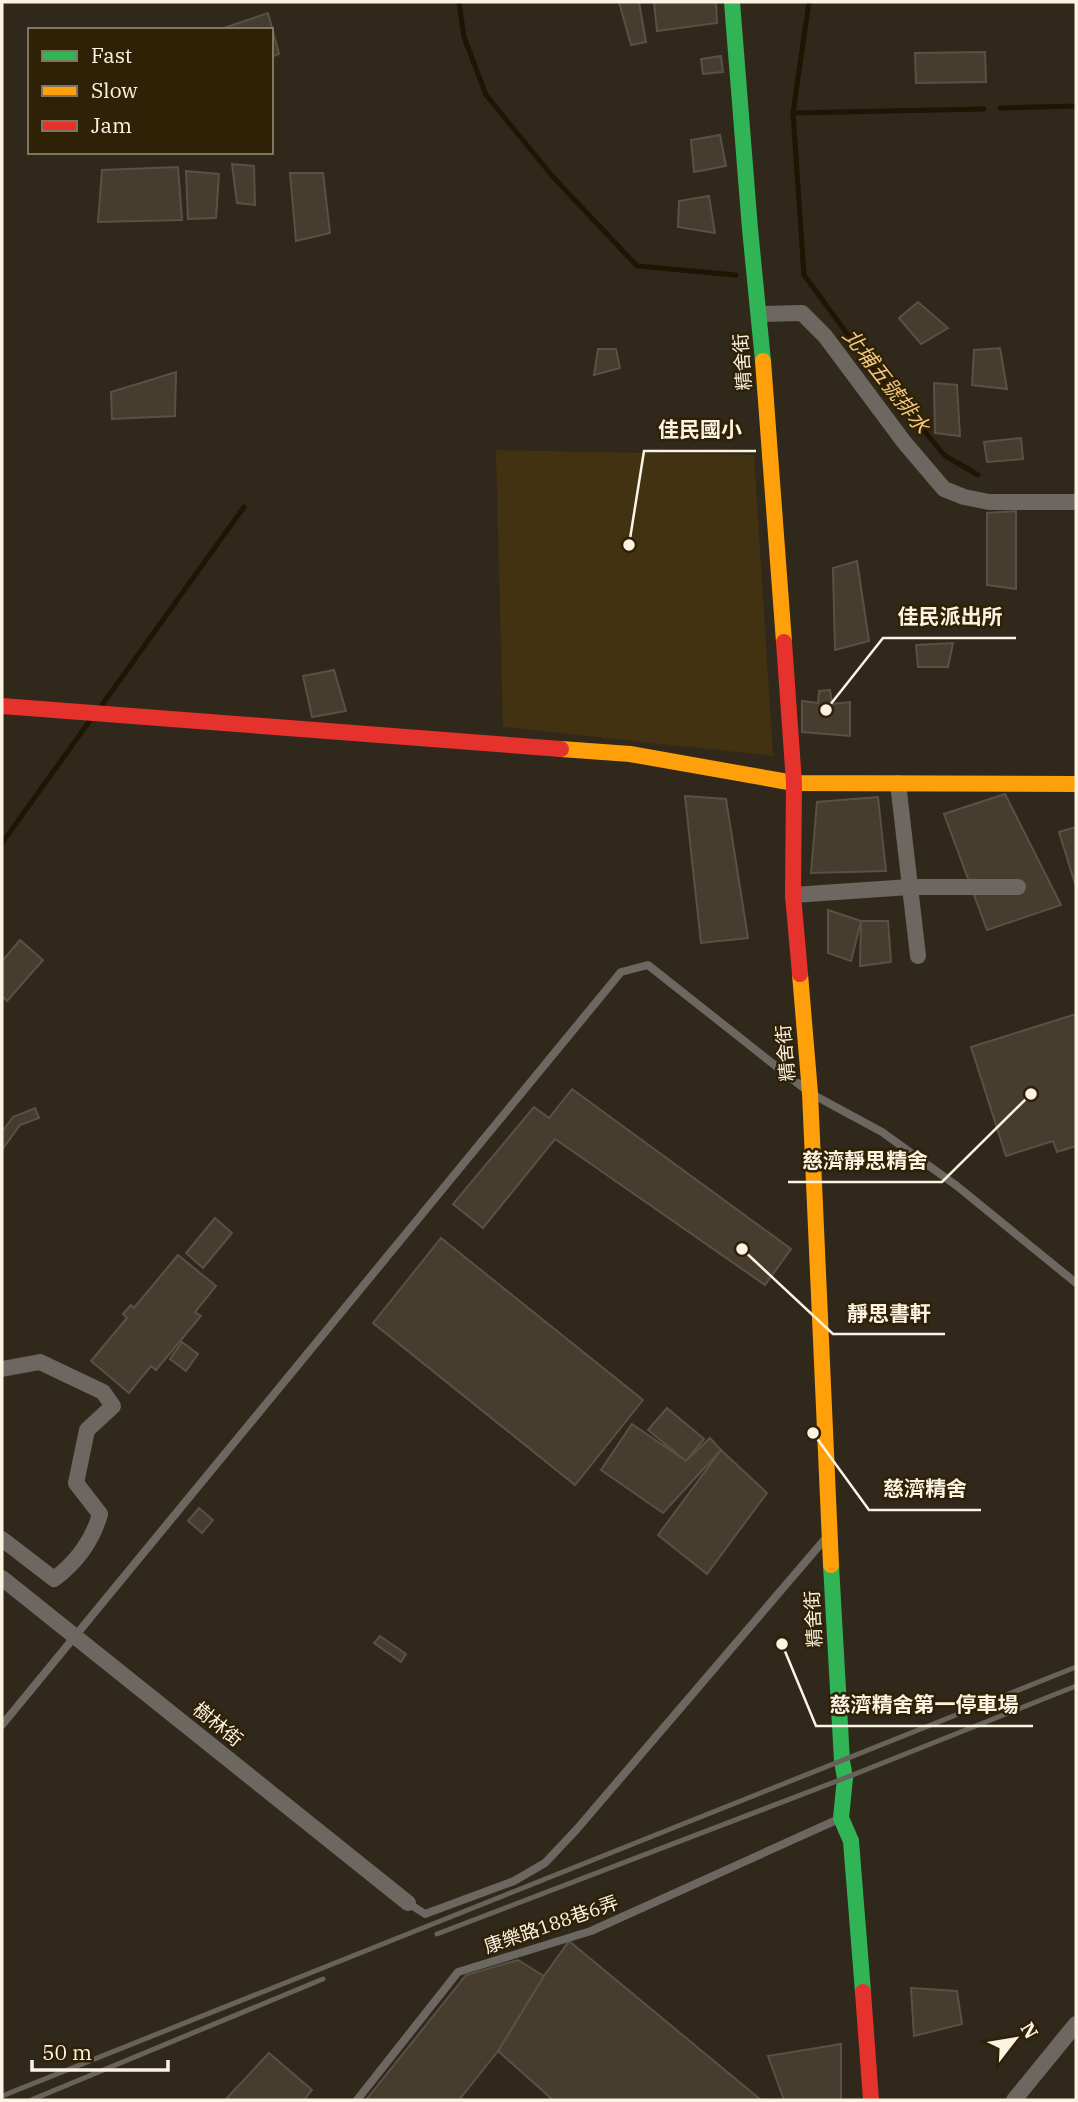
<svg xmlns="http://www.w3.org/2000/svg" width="1078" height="2102" font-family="'IBM Plex Serif','Noto Sans TC',serif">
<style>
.built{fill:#423212}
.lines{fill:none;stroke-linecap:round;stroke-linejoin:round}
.stream{stroke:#201402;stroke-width:5}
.building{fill:#463d2e;stroke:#585145;stroke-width:2}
.lane{stroke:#6c6760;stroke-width:8}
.street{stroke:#6c6760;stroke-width:16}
.fast{stroke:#30b455;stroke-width:16}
.slow{stroke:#ff9f0a;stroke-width:16}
.jam{stroke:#e5322d;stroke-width:16}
.rail{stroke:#67635a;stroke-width:5}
.labels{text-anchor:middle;stroke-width:5;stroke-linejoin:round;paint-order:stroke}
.street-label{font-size:19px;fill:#fcf3e3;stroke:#2f2106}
.water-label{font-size:21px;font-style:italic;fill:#f1c982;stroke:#2f2106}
.leader{fill:none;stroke:#fcf3e3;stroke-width:2.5}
.callout-dot{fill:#fcf3e3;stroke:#2f2106;stroke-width:2.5}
.callout-label{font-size:21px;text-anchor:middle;font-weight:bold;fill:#fcf3e3;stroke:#2f2106;stroke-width:5;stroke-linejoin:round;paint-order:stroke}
</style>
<rect width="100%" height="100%" fill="#30281a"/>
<path class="built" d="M496,450L754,455L773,756L503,727Z"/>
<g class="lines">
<g class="stream">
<path d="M459,2L464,37L486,95L554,178L637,266L736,275"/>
<path d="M1000,108L1076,106"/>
<path d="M793,113L809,2"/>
<path d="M978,475L944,455L865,358L804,275L793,113L984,109"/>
<path d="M99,709L244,507"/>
<path d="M2,843L91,719"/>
</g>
</g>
<g class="building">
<path d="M619,2H639L646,42L631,45Z"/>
<path d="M654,2H716L717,23L657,31Z"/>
<path d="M268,13L279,54L271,57V30H218Z"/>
<path d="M985,52L986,82L916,83L915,53Z"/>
<path d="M721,56L723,72L703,74L701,59Z"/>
<path d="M720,135L726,166L694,172L691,140Z"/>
<path d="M232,164L254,166L255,205L237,203Z"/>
<path d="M178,167L182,220L98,222L102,170Z"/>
<path d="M186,171L219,174L216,218L188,219Z"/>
<path d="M290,173H323L330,233L296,241Z"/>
<path d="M709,196L715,233L678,227L679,201Z"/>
<path d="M918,302L948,328L921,344L899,318Z"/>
<path d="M1000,348L1007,389L972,385L974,350Z"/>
<path d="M598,349H616L620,368L594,375Z"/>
<path d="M176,372L175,416L112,419L111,392Z"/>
<path d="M934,383L957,385L960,436L935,433Z"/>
<path d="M1021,438L1023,459L987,462L984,442Z"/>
<path d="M1016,511V589L987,585V513Z"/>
<path d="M857,561L869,641L835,650L833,568Z"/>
<path d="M953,643L948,667H918L916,645Z"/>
<path d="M334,670L346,711L312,717L303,676Z"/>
<path d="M830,690L832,704L850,702V736L802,732V701L818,703L819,691Z"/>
<path d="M1005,794L1061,905L987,930L944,814Z"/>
<path d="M685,796L726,799L748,938L701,943Z"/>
<path d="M878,797L886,871L811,873L817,802Z"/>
<path d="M1076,827V887L1059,832Z"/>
<path d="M828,910L861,921L851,961L828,953Z"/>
<path d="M861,921H888L891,962L860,966Z"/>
<path d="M20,940L43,960L7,1001L2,996V961Z"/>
<path d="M1076,1014V1146L1057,1152L1053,1141L1006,1156L971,1047Z"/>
<path d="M572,1089L791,1249L765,1285L555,1139L483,1228L453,1204L534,1107L549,1118Z"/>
<path d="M35,1108L39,1118L20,1125L2,1150V1132L13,1117Z"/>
<path d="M215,1218L232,1233L203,1268L186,1253Z"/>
<path d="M441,1238L643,1400L575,1485L373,1323Z"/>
<path d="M178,1255L216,1286L195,1312L201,1316L156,1370L151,1366L129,1393L91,1361L127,1318L123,1314L131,1305L134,1308Z"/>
<path d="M182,1342L198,1354L186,1371L170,1359Z"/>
<path d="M667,1408L704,1439L686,1461L648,1430Z"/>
<path d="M632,1424L686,1461L710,1438L721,1450L663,1513L601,1470Z"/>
<path d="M721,1450L767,1493L707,1574L658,1535Z"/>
<path d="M199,1508L213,1520L202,1533L188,1521Z"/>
<path d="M380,1636L406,1654L401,1662L374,1643Z"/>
<path d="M569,1941L761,2100H553L498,2051L544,1976Z"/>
<path d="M518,1960L544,1976L498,2051L459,2100H366L466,1975Z"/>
<path d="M911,1988L957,1991L962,2024L914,2036Z"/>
<path d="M841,2044V2100H784L768,2056Z"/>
<path d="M269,2053L312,2090L304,2100H225Z"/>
</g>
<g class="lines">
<g class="lane">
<path d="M2,1725L621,972L648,965L810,1093L882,1132L957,1186L1076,1283"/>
<path d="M408,1903L425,1914L514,1881L545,1863L577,1829L825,1539"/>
<path d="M357,2100L458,1972L591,1931L841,1818"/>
</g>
<g class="street">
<path d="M760,314L802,313L825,336L904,442L944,489L964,497L989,502H1076"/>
<path d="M898,783L918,956"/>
<path d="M793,895L910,887H1018"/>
<path d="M2,1369L40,1362L103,1392L113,1406L87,1430L76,1483L100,1514C93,1540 76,1563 54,1579L2,1539"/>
<path d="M2,1578L408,1903"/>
<path d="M1014,2100L1076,2024"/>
</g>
<g class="fast">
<path d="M732,2L750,229L763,361"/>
<path d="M831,1565L842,1761L845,1778L841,1818L851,1841L863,1992"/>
</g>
<g class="slow">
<path d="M763,361L784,642"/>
<path d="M561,749L630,754L794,783L1076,784"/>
<path d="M800,974L810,1093L831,1565"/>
</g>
<g class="jam">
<path d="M784,642L794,783L793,895L800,974"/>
<path d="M2,706L561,749"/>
<path d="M863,1992L871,2100"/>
</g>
<g class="rail">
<path d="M437,1934L845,1778L1076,1686"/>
<path d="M2,2096L1076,1667"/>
<path d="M31,2100L323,1979"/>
</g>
</g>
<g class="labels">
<g class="street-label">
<text transform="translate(742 362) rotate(-94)" y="7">精舍街</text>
<text transform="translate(785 1053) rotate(-95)" y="7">精舍街</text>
<text transform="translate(813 1619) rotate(-93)" y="7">精舍街</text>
<text transform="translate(218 1724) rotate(39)" y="7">樹林街</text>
<text transform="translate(551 1924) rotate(-19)" y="7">康樂路188巷6弄</text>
</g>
<g class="water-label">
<text transform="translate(886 381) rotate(52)" y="7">北埔五號排水</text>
</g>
</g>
<path class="leader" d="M629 545L644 451H756M826 710L883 638H1016M1031 1094L942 1182H788M742 1249L833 1334H945M813 1433L869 1510H981M782 1644L816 1726H1033"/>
<g class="callout-dot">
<circle cx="629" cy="545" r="7"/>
<circle cx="826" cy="710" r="7"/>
<circle cx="1031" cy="1094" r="7"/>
<circle cx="742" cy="1249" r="7"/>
<circle cx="813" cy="1433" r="7"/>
<circle cx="782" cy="1644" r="7"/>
</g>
<g class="callout-label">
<text x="700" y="437">佳民國小</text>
<text x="950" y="624">佳民派出所</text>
<text x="865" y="1168">慈濟靜思精舍</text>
<text x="889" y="1321">靜思書軒</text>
<text x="925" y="1496">慈濟精舍</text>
<text x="924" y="1712">慈濟精舍第一停車場</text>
</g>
<rect width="1078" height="2102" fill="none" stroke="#fcf3e3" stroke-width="7"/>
<rect x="28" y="28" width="245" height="126" fill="#2f2106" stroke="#81755e" stroke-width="2"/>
<rect x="42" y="51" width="35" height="10" fill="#30b455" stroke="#81755e" stroke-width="2"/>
<text x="91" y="63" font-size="21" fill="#fcf3e3">Fast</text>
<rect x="42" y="86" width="35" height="10" fill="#ff9f0a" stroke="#81755e" stroke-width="2"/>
<text x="91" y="98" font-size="21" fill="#fcf3e3">Slow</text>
<rect x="42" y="121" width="35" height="10" fill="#e5322d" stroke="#81755e" stroke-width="2"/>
<text x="91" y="133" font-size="21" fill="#fcf3e3">Jam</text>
<g transform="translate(1015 2039) rotate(59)" stroke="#2f2106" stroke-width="5" paint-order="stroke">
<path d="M0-5L12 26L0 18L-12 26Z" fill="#fcf3e3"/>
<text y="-10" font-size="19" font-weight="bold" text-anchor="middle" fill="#fcf3e3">N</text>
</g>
<path d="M32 2060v10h136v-10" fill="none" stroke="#fcf3e3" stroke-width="3.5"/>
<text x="42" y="2060" font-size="21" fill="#fcf3e3" stroke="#2f2106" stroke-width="5" paint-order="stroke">50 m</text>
</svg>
